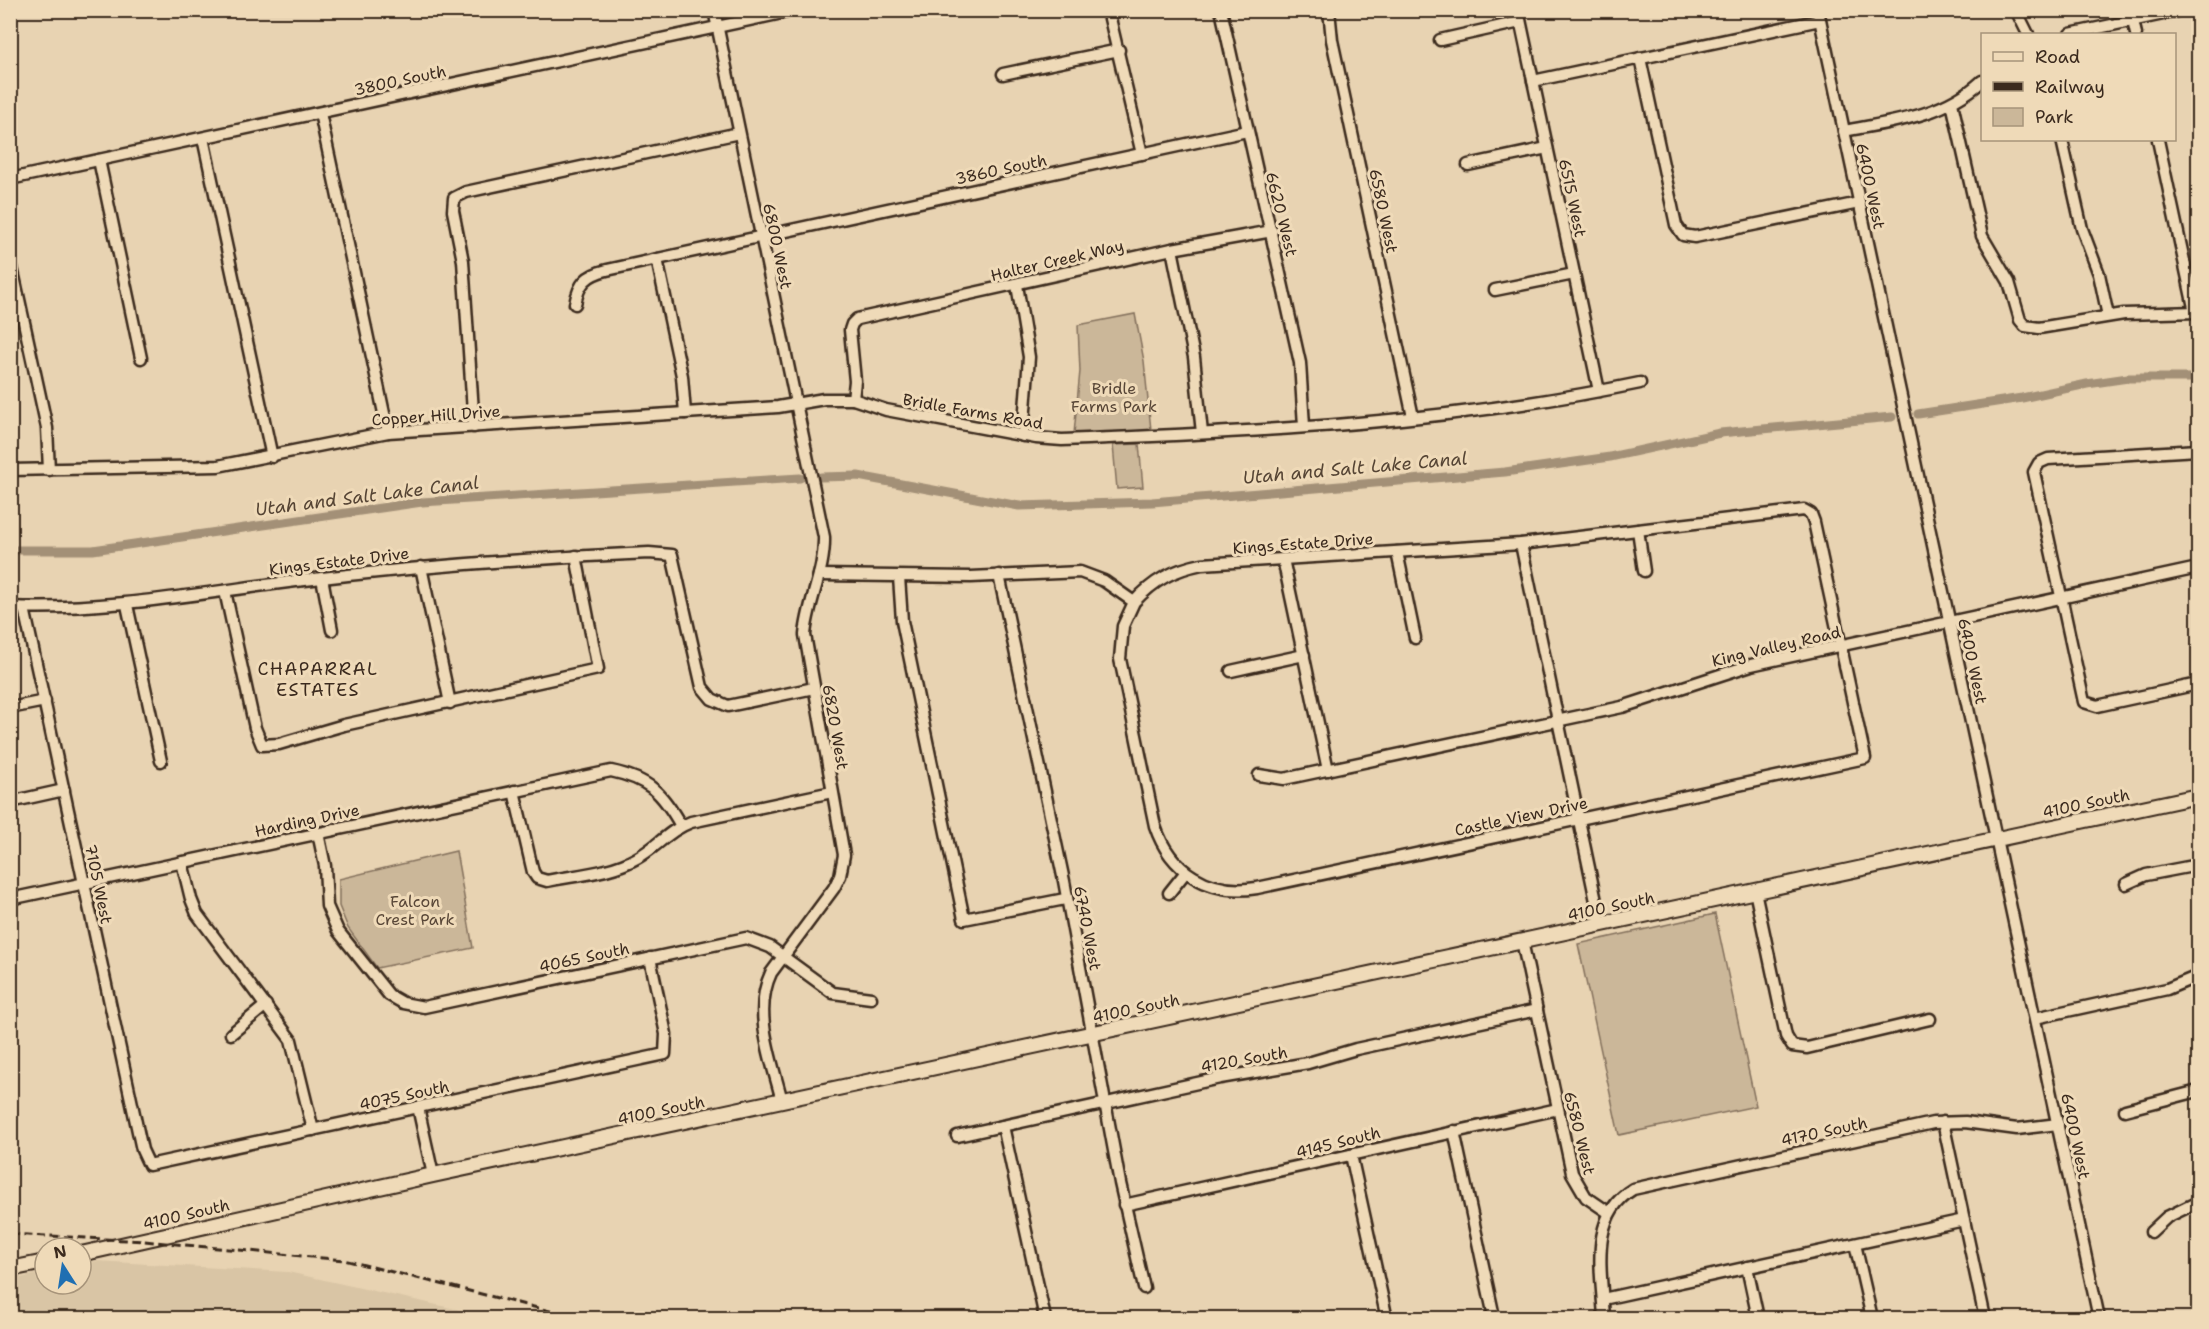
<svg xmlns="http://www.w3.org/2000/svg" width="2209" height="1329" font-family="'Shantell Sans',sans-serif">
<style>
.built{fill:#d9c5a5}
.green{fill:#cbb799;stroke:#83705c;stroke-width:1.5}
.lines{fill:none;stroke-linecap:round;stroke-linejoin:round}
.canal{stroke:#a39077;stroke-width:9}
.minor-casing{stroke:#3b2a1e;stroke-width:15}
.major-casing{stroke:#3b2a1e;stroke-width:18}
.minor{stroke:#efdab8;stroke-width:10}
.major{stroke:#efdab8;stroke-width:14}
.rail{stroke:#3b2a1e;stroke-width:3;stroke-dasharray:9 4.5;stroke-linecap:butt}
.labels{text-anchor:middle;stroke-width:6;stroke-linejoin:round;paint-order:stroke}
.street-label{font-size:16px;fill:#3b2a1e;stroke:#efdab8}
.park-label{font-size:16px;fill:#584637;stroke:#efdab8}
.water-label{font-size:18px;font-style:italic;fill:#554434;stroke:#efdab8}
.neighbourhood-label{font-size:18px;letter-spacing:1.5px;fill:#3b2a1e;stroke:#efdab8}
</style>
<rect width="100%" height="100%" fill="#e8d3b2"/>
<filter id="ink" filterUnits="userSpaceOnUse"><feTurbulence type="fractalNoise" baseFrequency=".0167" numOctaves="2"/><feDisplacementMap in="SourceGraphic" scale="12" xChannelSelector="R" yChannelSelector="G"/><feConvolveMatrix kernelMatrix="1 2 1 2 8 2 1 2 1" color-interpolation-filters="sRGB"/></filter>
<g filter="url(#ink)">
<path class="built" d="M96,1261L288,1272L496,1318H11V1280L45,1272V1284H81V1265Z"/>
<g class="green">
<path d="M1135,314L1144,361L1151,430L1074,434L1080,371L1078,325Z"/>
<path d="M1139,444L1143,487L1117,489L1113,445Z"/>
<path d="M456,851L473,948L377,968L348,928L339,906V879Z"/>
<path d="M1715,914L1756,1106L1619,1135L1578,944Z"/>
</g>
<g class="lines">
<g class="canal">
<path d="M1918,414L2022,398L2087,384L2128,378H2198"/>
<path d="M821,477L858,476L1019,506L1152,502L1505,472L1610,457L1720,433L1892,417"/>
<path d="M10,550H93L422,502L800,478"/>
</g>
<defs>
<g id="minor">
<path d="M714,10L824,537C825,571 808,601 805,635L844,855L840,876L834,888L771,973C752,1013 772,1060 782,1101"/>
<path d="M1108,10L1142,154"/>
<path d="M1221,10L1300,363L1304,426"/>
<path d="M1329,10L1332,40L1413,417"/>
<path d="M1518,10L1599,391"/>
<path d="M1818,10L2099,1318"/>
<path d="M2016,10L2028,34"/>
<path d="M2133,21L2136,34"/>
<path d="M2070,34L2182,10"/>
<path d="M1440,40L1520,22"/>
<path d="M1640,58L1676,225L1683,235L1695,237L1859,203"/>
<path d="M1003,74L1119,50"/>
<path d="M1533,81L1820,20"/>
<path d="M1952,103L1982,236L2009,282L2020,320L2025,326L2039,328L2124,314L2198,312"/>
<path d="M320,113L388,432"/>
<path d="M1844,131C1893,122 1944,116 1982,81"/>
<path d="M203,138L272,457"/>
<path d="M2062,140L2082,229L2099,274L2108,316"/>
<path d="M2158,140L2195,312"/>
<path d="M99,160L141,358"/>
<path d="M1468,165L1547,148"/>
<path d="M10,179L796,10"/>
<path d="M1172,249L1194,357L1202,433"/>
<path d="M10,258L47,428L49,470"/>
<path d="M657,259L682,376L685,413"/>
<path d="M1017,285L1029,357L1023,436"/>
<path d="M1495,290L1574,274"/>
<path d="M575,304C579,283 586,275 607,270L1247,131"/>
<path d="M853,399L855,381L850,330L852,324L857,319L1172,249L1272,231"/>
<path d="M474,427L463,261L453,211L454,198L466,192L739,133"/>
<path d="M2198,450L2048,459L2039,463L2034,472L2084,702L2097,706L2198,684"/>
<path d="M10,470L218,466L388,432L778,407L824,399H853L886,410L1036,438L1062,440C1256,432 1450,423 1640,383"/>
<path d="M1638,530L1644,571"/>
<path d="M1521,544L1601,925"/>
<path d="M1397,552L1415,638"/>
<path d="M1283,559L1328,770"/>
<path d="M421,567L450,703"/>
<path d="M819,575L971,577L1080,572L1104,581L1134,602C1154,580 1173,570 1202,564L1521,544L1804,510L1811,514L1814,522L1865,758L1257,888C1209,896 1170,871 1155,826L1120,659L1123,626L1134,602"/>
<path d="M999,575L1064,881L1120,1183L1144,1288"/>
<path d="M899,577L902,621L964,919L1065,899"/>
<path d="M322,578L332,630"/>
<path d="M225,591L255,728L262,745L279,744L344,725L598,669L576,556"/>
<path d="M127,605L161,761"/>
<path d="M10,607C107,611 200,593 296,581C413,567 531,558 649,553L672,555L702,687L712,699L728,706L814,688"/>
<path d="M24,608L142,1150L149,1165L665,1054L666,1034L650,958"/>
<path d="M1231,671L1304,655"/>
<path d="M10,708L45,701"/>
<path d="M1259,775L1284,779L1622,707L1751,665L2198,568"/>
<path d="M514,791L533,872L537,878L547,881C576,875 611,873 637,858C657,847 669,830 691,822L832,792"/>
<path d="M10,802L64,790"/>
<path d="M318,833L325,866L327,906L338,931L389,995L403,1003L424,1007L746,938L770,947L833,993L871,998"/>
<path d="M182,862L191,899L197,914L291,1040L313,1130"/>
<path d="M2126,884L2146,875L2198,865"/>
<path d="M1755,891L1786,1036L1792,1046L1807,1048L1930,1019"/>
<path d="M1169,893L1185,873"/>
<path d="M10,899L611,771C649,779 662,792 681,826"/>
<path d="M1522,941L1572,1173L1586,1197L1608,1212"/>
<path d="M2035,1018L2167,989L2198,976"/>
<path d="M231,1034L266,1005"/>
<path d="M418,1107L433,1175"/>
<path d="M2125,1110L2198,1091"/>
<path d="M1943,1122L1985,1318"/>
<path d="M1003,1126L1045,1318"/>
<path d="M1454,1131L1493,1312"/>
<path d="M957,1136L1220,1078L1308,1063L1356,1049L1537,1010"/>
<path d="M1351,1155L1385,1310"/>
<path d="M1124,1205L1558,1109"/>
<path d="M2151,1232L2167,1217L2198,1202"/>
<path d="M1855,1244L1872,1318"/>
<path d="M1747,1267L1758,1318"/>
<path d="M1603,1299L1964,1220"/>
<path d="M1604,1318C1602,1274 1588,1216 1633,1189L1933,1123L1965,1122L2017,1129L2058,1124"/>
</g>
<g id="major">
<path d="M81,1254L433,1175L2198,796"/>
<path d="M10,1269L45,1262"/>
</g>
</defs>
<use href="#minor" class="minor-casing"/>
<use href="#major" class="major-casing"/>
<use href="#minor" class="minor"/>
<use href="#major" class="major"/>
<path class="rail" d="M10,1234L144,1241L344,1260L578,1318"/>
</g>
</g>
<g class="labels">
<g class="street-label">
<text transform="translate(400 80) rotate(-12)" y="6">3800 South</text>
<text transform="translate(1001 169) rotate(-12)" y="6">3860 South</text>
<text transform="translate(1871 186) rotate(78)" y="6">6400 West</text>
<text transform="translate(1573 198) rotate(78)" y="6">6515 West</text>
<text transform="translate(1384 211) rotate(78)" y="6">6580 West</text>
<text transform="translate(1282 214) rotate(76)" y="6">6620 West</text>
<text transform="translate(778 246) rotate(78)" y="6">6800 West</text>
<text transform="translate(1057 260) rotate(-13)" y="6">Halter Creek Way</text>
<text transform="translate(973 411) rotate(10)" y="6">Bridle Farms Road</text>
<text transform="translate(436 415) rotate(-4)" y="6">Copper Hill Drive</text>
<text transform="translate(1303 543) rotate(-4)" y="6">Kings Estate Drive</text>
<text transform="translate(339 561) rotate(-7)" y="6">Kings Estate Drive</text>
<text transform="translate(1776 646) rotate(-13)" y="6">King Valley Road</text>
<text transform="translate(1973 661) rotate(78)" y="6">6400 West</text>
<text transform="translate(836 727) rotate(80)" y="6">6820 West</text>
<text transform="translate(2086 803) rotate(-12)" y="6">4100 South</text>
<text transform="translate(1521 816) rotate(-12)" y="6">Castle View Drive</text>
<text transform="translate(307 820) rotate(-12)" y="6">Harding Drive</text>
<text transform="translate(99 884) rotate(78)" y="6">7105 West</text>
<text transform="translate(1611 906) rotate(-12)" y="6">4100 South</text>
<text transform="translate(1088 928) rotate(79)" y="6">6740 West</text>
<text transform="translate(584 957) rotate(-12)" y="6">4065 South</text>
<text transform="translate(1136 1008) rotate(-12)" y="6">4100 South</text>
<text transform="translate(1244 1059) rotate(-10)" y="6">4120 South</text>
<text transform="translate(404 1095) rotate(-12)" y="6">4075 South</text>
<text transform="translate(661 1110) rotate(-12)" y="6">4100 South</text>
<text transform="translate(1824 1131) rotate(-12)" y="6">4170 South</text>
<text transform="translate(1580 1133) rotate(76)" y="6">6580 West</text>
<text transform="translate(2076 1136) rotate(78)" y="6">6400 West</text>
<text transform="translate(1338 1142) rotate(-14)" y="6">4145 South</text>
<text transform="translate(186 1214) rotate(-13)" y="6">4100 South</text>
</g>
<g class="park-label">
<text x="1114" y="394">Bridle<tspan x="1114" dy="18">Farms Park</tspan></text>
<text x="415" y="907">Falcon<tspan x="415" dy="18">Crest Park</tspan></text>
</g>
<g class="water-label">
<text transform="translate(1355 468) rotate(-5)" y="6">Utah and Salt Lake Canal</text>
<text transform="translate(367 496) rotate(-7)" y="6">Utah and Salt Lake Canal</text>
</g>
<g class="neighbourhood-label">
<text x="318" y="675">CHAPARRAL<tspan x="318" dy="21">ESTATES</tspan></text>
</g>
</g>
<rect width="2209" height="1329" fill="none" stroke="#efdab8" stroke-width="36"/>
<rect x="18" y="18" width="2173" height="1293" fill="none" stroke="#3b2a1e" stroke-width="2" filter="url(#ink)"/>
<rect x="1981" y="33" width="195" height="108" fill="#efdab8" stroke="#a7947a" stroke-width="1.5"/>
<rect x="1993" y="52" width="30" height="9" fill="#efdab8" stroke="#a7947a" stroke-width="1.5"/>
<text x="2035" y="63" font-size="18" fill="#3b2a1e">Road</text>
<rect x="1993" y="82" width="30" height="9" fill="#3b2a1e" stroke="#a7947a" stroke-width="1.5"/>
<text x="2035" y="93" font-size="18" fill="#3b2a1e">Railway</text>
<rect x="1993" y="108" width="30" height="18" fill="#cbb799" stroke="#a7947a" stroke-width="1.5"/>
<text x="2035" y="123" font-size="18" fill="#3b2a1e">Park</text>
<g transform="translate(63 1266) rotate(348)"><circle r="28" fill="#efdab8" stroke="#a7947a" stroke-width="1.5"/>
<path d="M0-4.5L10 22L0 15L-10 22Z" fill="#1f6fb2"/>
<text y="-9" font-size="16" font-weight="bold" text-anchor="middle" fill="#3b2a1e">N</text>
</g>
</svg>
